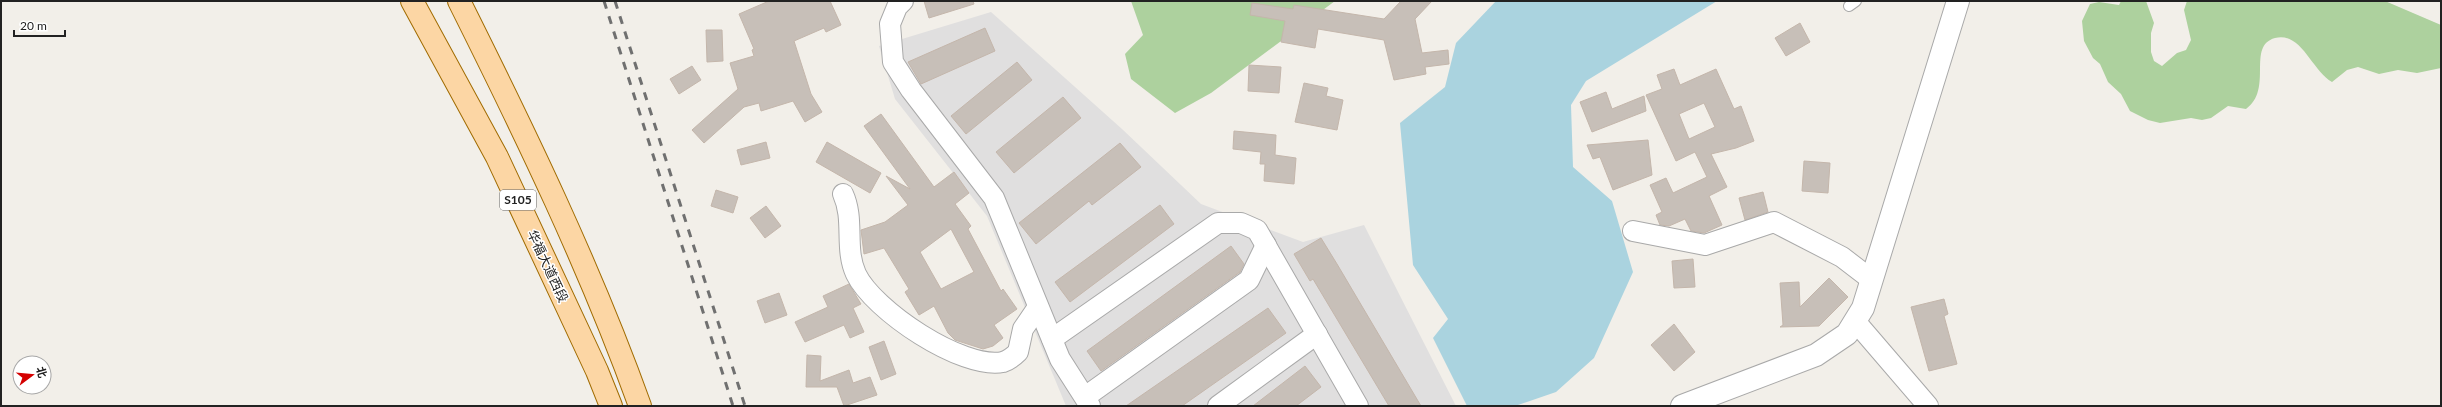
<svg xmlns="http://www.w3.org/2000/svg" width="2442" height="407" font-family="Lato,'Noto Sans SC',sans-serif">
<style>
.residential{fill:#e0dfdf}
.forest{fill:#add19e}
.water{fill:#aad3df}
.building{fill:#c7bfb8;stroke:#c4b6ab;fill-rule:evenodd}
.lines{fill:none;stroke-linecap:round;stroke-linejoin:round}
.service-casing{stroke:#a9a9a9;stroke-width:12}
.minor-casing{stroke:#a9a9a9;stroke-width:22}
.tertiary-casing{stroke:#a9a9a9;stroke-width:24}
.primary-casing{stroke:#a06b00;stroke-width:24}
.service{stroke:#fff;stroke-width:10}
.minor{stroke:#fff;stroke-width:20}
.tertiary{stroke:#fff;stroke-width:22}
.primary{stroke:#fcd6a4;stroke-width:22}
.rail{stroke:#707070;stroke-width:3;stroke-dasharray:8 8;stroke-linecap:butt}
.labels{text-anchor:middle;stroke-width:3;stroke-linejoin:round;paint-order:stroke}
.shield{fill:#fff;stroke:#646464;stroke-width:1}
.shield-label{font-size:12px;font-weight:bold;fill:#222}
.street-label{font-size:13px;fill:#222;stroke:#fff}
</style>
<rect width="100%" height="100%" fill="#f2efe9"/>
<path class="residential" d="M991,12L1122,129L1201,204L1303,242L1364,225L1456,406H1066L987,216L895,99L879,46Z"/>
<g class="forest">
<path d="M1131,1H1335L1211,93L1175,113L1131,79L1125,54L1143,35Z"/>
<path d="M2121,1H2146L2154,23L2151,33V52L2154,61L2162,66L2177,53L2186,50L2191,40L2184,10L2187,1H2385L2441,25V68L2417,73L2398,70L2379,74L2358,67L2347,70L2332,82C2312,71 2301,31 2275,38C2246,46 2274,89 2246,109L2228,106L2211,118L2202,120L2191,118L2160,123L2148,120L2130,111L2121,94L2108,82L2100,64L2093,58L2084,41L2082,21L2090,4L2099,2L2119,5Z"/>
</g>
<path class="water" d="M1496,1H1717L1586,81L1571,105L1573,167L1612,201L1633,272L1594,358L1556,392L1515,406H1467L1433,338L1448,319L1413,265L1400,123L1445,87L1456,43Z"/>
<g class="building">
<path d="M769,1H830L841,25L826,32L824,28L794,41L811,94L822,112L805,122L793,101L761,111L759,103L744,107L704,143L692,130L738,89L730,63L754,56L752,50L754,49L739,14Z"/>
<path d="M924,1H973L974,4L929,18Z"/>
<path d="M1401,1H1432L1415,19L1422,53L1448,50L1449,64L1425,67L1426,74L1394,80L1384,40L1318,29L1315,48L1281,42L1285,21L1250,15L1252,3L1293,9L1294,5L1384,19Z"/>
<path d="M1800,23L1810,42L1786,56L1775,38Z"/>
<path d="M985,28L995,51L921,84L908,62Z"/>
<path d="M706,30H722L723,61L707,62Z"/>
<path d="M1017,62L1032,80L966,134L951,116Z"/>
<path d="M1249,65L1281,67L1279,93L1248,91Z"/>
<path d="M692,66L701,80L679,94L670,79Z"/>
<path d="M1674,69L1680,85L1716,69L1734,109L1741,106L1754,141L1736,148L1711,154L1727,187L1709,196L1722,225L1704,233L1691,231L1685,219L1669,226L1660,225L1656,215L1662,212L1650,185L1666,178L1673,193L1707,177L1695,152L1676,161L1646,95L1662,89L1657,75ZM1704,103L1715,127L1689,139L1679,114Z"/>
<path d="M1304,83L1328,88L1326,96L1343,100L1337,130L1295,122Z"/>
<path d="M1606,92L1612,109L1644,96L1646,111L1592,132L1580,102Z"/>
<path d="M1063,97L1081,118L1014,173L996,152Z"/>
<path d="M881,114L934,187L954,172L969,193L955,204L971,226L968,229L1001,291L1003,289L1017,309L994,325L1003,338L993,346L983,349L955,340L948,333L934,306L919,315L905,292L909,289L884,248L864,254L861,230L885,222L908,205L886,176L910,189L864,126ZM951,229L974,272L941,289L920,252Z"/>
<path d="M1234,131L1276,135L1275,155L1296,158L1294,184L1264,181L1265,164H1260L1261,152L1233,149Z"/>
<path d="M1648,140L1652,175L1613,190L1600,157L1593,159L1587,145Z"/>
<path d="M766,142L770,158L741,165L737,150Z"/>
<path d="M827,142L881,173L870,193L816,162Z"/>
<path d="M1120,143L1141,167L1092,205L1089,201L1036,244L1019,223Z"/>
<path d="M1804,161L1830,163L1828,193L1802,191Z"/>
<path d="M716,190L738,197L733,213L711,206Z"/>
<path d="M1763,192L1768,212L1745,220L1739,198Z"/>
<path d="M1160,205L1174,224L1070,302L1055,282Z"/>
<path d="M766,206L781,226L765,238L750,218Z"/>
<path d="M1321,238L1337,264L1421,406H1389L1313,279L1310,281L1294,254Z"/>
<path d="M1231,246L1244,264L1240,272L1101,371L1087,351Z"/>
<path d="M1693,259L1695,287L1674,288L1672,261Z"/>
<path d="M1829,278L1848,297L1819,326L1780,327L1783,325L1780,283L1799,282L1800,307Z"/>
<path d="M849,284L861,304L853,308L864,332L850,338L844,325L805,342L795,322L828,307L823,296Z"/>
<path d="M779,293L787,315L765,323L757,301Z"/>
<path d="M1944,299L1948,314L1944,316L1957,364L1929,371L1911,307Z"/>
<path d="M1268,308L1286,333L1182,406H1126Z"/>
<path d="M1674,324L1695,352L1674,371L1651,345Z"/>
<path d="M884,341L896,374L881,380L869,347Z"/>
<path d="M807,355L821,356L820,381L849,370L853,383L870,377L877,395L844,406L837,387H806Z"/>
<path d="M1305,366L1321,387L1296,406H1253Z"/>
</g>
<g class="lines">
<defs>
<path id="service" d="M1849,6L1856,1"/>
<g id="minor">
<path d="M903,1L897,7L890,24L893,62L911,90L994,198L1060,359L1090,406"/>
<path d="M843,194C855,220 844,248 856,274C873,310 962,370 1003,362C1009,360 1014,356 1018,352L1023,329L1038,307"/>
<path d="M1633,231L1705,245L1774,222L1842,257L1872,280"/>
<path d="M1855,321L1928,406"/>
<path d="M1052,339L1218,223H1241L1257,230L1358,406"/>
<path d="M1085,397L1249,280L1266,245"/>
<path d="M1218,406L1317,334"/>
</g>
<path id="tertiary" d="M1682,406L1816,355L1847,334L1863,308L1958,1"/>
<g id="primary">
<path d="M412,1L497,157L597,371L611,406"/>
<path d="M459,1C525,133 590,267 640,406"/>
</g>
</defs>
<use href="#service" class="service-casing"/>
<use href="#minor" class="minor-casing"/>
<use href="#tertiary" class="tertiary-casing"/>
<use href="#primary" class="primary-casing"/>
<use href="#service" class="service"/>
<use href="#minor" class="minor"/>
<use href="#tertiary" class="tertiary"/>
<use href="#primary" class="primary"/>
<g class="rail">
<path d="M604,1L733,406"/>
<path d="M615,1L745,406"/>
</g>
</g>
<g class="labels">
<rect class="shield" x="500" y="190" width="36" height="20" rx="3"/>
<g class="shield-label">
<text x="518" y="204">S105</text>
</g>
<g class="street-label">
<text transform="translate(548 266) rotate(65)" y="5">华福大道西段</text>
</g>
</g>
<rect width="2442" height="407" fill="none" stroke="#222222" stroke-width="4"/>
<g transform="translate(32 375) rotate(74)"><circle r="19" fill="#ffffff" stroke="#a7a7a7"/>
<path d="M0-3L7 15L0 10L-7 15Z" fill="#d40000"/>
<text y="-6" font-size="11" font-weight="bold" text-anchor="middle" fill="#222222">北</text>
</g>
<path d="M14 30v6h51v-6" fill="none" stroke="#222222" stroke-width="2"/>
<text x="20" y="30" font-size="12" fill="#222222" stroke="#ffffff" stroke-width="3" paint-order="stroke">20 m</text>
</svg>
